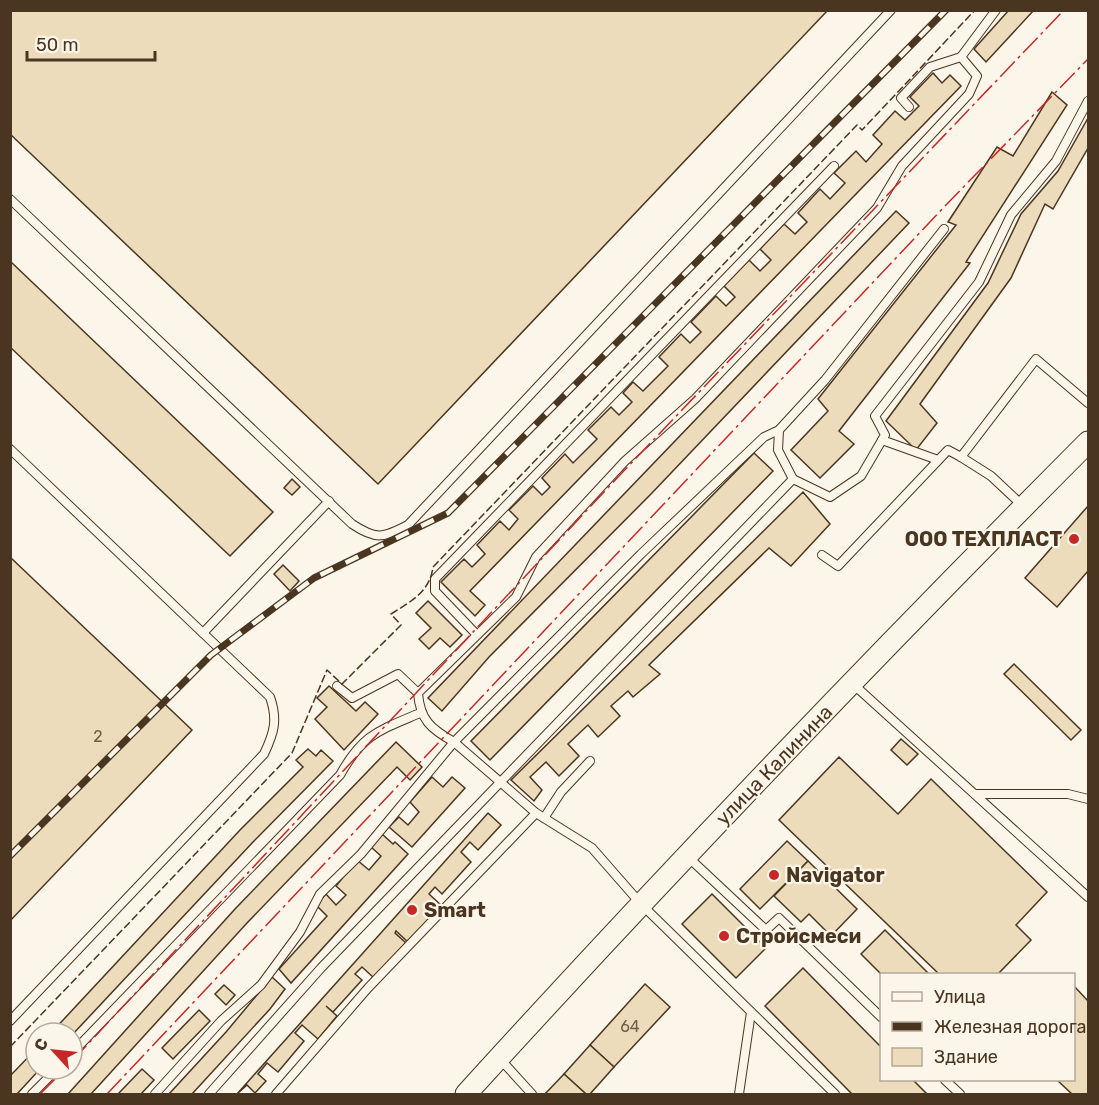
<svg xmlns="http://www.w3.org/2000/svg" width="1099" height="1105" font-family="Rubik,sans-serif">
<style>
.building{fill:#ecdcbc;stroke:#4a3520;stroke-width:1.5}
.lines{fill:none;stroke-linecap:round;stroke-linejoin:round}
.lane-casing{stroke:#4a3520;stroke-width:10}
.secondary-casing{stroke:#4a3520;stroke-width:23}
.lane{stroke:#fbf6e9;stroke-width:8}
.secondary{stroke:#fbf6e9;stroke-width:21}
.rail-casing{stroke:#4a3520;stroke-width:7}
.rail{stroke:#fbf6e9;stroke-width:4.5;stroke-dasharray:14;stroke-linecap:butt}
.fence{stroke:#4a3520;stroke-width:1.5;stroke-dasharray:8 3;stroke-linecap:butt}
.power{stroke:#c62828;stroke-width:1.5;stroke-dasharray:21 4.5 3 4.5;stroke-linecap:butt}
.poi-dot{fill:#c62828;stroke:#fbf6e9;stroke-width:2}
.labels{text-anchor:middle;stroke-width:4.5;stroke-linejoin:round;paint-order:stroke}
.number-label{font-size:16px;fill:#725f47}
.poi-label{font-size:20px;font-weight:bold;fill:#4a3520;stroke:#fbf6e9;text-anchor:start}
.street-label{font-size:20px;fill:#4a3520;stroke:#fbf6e9}
</style>
<rect width="100%" height="100%" fill="#fbf6e9"/>
<g class="building">
<path d="M10,10H828L378,484L10,134Z"/>
<path d="M1009,10H1034L986,62L974,49Z"/>
<path d="M933,73L942,83L950,75L961,86L470,591L485,605L475,616L441,582L464,559L472,567L485,554L477,545L500,521L509,530L518,519L509,510L533,486L542,495L550,487L542,478L565,454L573,463L597,439L588,430L611,407L619,415L632,402L623,393L633,382L643,391L668,366L659,357L681,334L690,343L701,332L691,322L716,296L726,306L735,297L724,286L749,260L760,271L771,260L760,249L784,224L795,234L807,222L798,213L820,189L830,199L845,183L834,173L856,151L866,162L882,144L873,135L895,111L905,120L919,106L910,97Z"/>
<path d="M1052,92L1067,105L966,262L970,263L839,431L854,444L820,478L791,450L828,411L818,399L956,225L948,222L997,147L1013,156Z"/>
<path d="M1088,118V148L1053,209L1045,204L1011,278L920,404L937,423L916,450L886,421L988,283L1021,214L1058,171Z"/>
<path d="M896,211L909,223L651,494L489,657L442,711L428,698Z"/>
<path d="M10,261L273,512L230,556L10,347Z"/>
<path d="M754,453L773,471L490,760L471,741Z"/>
<path d="M292,479L300,487L292,495L284,488Z"/>
<path d="M803,492L830,524L791,566L769,548L649,665L660,674L633,697L628,691L611,706L620,716L598,737L588,725L568,744L579,756L559,776L546,762L530,777L542,790L534,801L511,780Z"/>
<path d="M1088,506V571L1057,607L1025,578Z"/>
<path d="M10,557L192,730L10,921Z"/>
<path d="M283,565L299,581L290,591L274,574Z"/>
<path d="M428,601L462,635L450,647L440,638L429,649L419,639L431,628L416,613Z"/>
<path d="M1014,664L1081,730L1071,740L1004,674Z"/>
<path d="M329,686L356,711L365,702L378,714L344,750L315,719L327,707L317,698Z"/>
<path d="M901,739L918,754L907,765L891,750Z"/>
<path d="M396,742L422,767L410,780L397,767L247,923L91,1094H68L235,909Z"/>
<path d="M308,749L316,756L321,750L333,761L253,842L72,1035V1033H51L240,830L303,767L296,760Z"/>
<path d="M839,757L898,814L931,779L1047,892L1016,925L1031,940L998,974H939L779,820Z"/>
<path d="M432,777L443,787L452,777L465,788L412,847L389,827L399,817L408,825L419,812L410,802Z"/>
<path d="M488,813L501,825L478,850L470,842L461,852L471,862L442,894L435,887L429,894L443,907L409,943L396,931L395,933L406,943L374,978L362,967L355,974L362,980L333,1012L326,1006L337,1016L318,1039L302,1025L295,1033L304,1041L278,1072L267,1063L258,1074L266,1081L255,1093L247,1085L237,1094Z"/>
<path d="M382,834L393,844L395,842L408,854L291,983L279,969L327,916L316,905L326,894L336,905L346,895L336,886L357,860L369,870L381,856L371,847Z"/>
<path d="M787,841L808,861L760,909L740,889Z"/>
<path d="M808,861L857,909L831,936L809,914L801,922L774,896Z"/>
<path d="M712,894L766,948L736,978L682,924Z"/>
<path d="M885,930L929,974L882,975L861,954Z"/>
<path d="M803,968L882,1048V1080H913L927,1094H852L765,1006Z"/>
<path d="M272,977L285,989L270,1009L192,1094H169L226,1032Z"/>
<path d="M645,984L670,1007L614,1067L590,1045Z"/>
<path d="M224,985L235,995L226,1005L215,994Z"/>
<path d="M1074,986L1088,1001V1094H1072L1057,1080H1074Z"/>
<path d="M199,1010L210,1021L173,1059L162,1048Z"/>
<path d="M590,1045L614,1067L590,1094H586L564,1074Z"/>
<path d="M36,1049V1069H40L17,1094H10V1076Z"/>
<path d="M142,1069L154,1080L141,1094H118Z"/>
<path d="M564,1074L586,1094H545Z"/>
</g>
<g class="lines">
<defs>
<g id="lane">
<path d="M909,107L901,98L930,67L961,57"/>
<path d="M10,199L352,524C376,540 383,538 408,525L891,10"/>
<path d="M882,440L938,460"/>
<path d="M10,449L270,697C278,720 274,733 264,754L10,1021"/>
<path d="M961,457L991,476L1023,506"/>
<path d="M793,479L778,450L779,430L825,380L944,229"/>
<path d="M822,555L838,566L948,450L961,457L1036,359L1088,403"/>
<path d="M203,633L329,501"/>
<path d="M477,635L435,591V579L834,166"/>
<path d="M853,684L1088,897"/>
<path d="M337,686L352,698L398,674L418,693"/>
<path d="M975,794H1068L1088,799"/>
<path d="M544,818L561,792L590,761"/>
<path d="M688,857L766,930L779,918L882,1018"/>
<path d="M72,1053L340,775C363,734 378,731 420,713"/>
<path d="M500,1059L532,1094"/>
<path d="M945,1080L960,1094"/>
<path d="M32,1094L57,1069"/>
<path d="M155,1094L221,1021L261,985L300,932L320,894L361,854L454,742L641,554L764,437L779,430"/>
<path d="M209,1094L321,968L793,479L830,497L861,476L885,435L875,416L979,282L1011,215L1056,161L1088,101"/>
<path d="M276,1094L368,988L536,813"/>
<path d="M739,1094L751,1012"/>
<path d="M835,1094L641,904L592,848L536,813L454,742C431,729 420,720 418,693L516,597L536,557L625,461L695,399L877,208L902,166L969,94L977,76L961,57L996,10"/>
</g>
<path id="secondary" d="M466,1094C668,872 876,655 1088,442"/>
</defs>
<use href="#lane" class="lane-casing"/>
<use href="#secondary" class="secondary-casing"/>
<use href="#lane" class="lane"/>
<use href="#secondary" class="secondary"/>
<defs>
<path id="rail" d="M10,856L211,655L314,578L448,513L946,10"/>
</defs>
<use href="#rail" class="rail-casing"/>
<use href="#rail" class="rail"/>
<path class="fence" d="M10,1047L292,753L327,670L342,684L401,625L391,614C410,602 430,592 433,567L857,125L862,130L975,10"/>
<g class="power">
<path d="M72,1061L618,477L1064,10"/>
<path d="M40,1094L65,1069"/>
<path d="M107,1094L945,206L1088,59"/>
</g>
</g>
<g class="poi-dot">
<circle cx="1074" cy="539" r="6"/>
<circle cx="774" cy="875" r="6"/>
<circle cx="412" cy="910" r="6"/>
<circle cx="724" cy="936" r="6"/>
</g>
<g class="labels">
<g class="number-label">
<text x="98" y="742">2</text>
<text x="630" y="1032">64</text>
</g>
<g class="poi-label">
<text x="1062" y="546" text-anchor="end">ООО ТЕХПЛАСТ</text>
<text x="786" y="882">Navigator</text>
<text x="424" y="917">Smart</text>
<text x="736" y="943">Стройсмеси</text>
</g>
<g class="street-label">
<text transform="translate(774 765) rotate(-46)" y="7">улица Калинина</text>
</g>
</g>
<rect width="1099" height="1105" fill="none" stroke="#4a3520" stroke-width="24"/>
<rect x="880" y="973" width="195" height="108" fill="#fbf6e9" stroke="#b4a999" stroke-width="1.5"/>
<rect x="892" y="992" width="30" height="9" fill="#fbf6e9" stroke="#b4a999" stroke-width="1.5"/>
<text x="934" y="1003" font-size="18" fill="#4a3520">Улица</text>
<rect x="892" y="1022" width="30" height="9" fill="#4a3520" stroke="#b4a999" stroke-width="1.5"/>
<text x="934" y="1033" font-size="18" fill="#4a3520">Железная дорога</text>
<rect x="892" y="1048" width="30" height="18" fill="#ecdcbc" stroke="#b4a999" stroke-width="1.5"/>
<text x="934" y="1063" font-size="18" fill="#4a3520">Здание</text>
<g transform="translate(54 1051) rotate(297)"><circle r="28" fill="#fbf6e9" stroke="#b4a999" stroke-width="1.5"/>
<path d="M0-4.5L10 22L0 15L-10 22Z" fill="#c62828"/>
<text y="-9" font-size="16" font-weight="bold" text-anchor="middle" fill="#4a3520">С</text>
</g>
<path d="M27 51v9h128v-9" fill="none" stroke="#4a3520" stroke-width="3"/>
<text x="36" y="51" font-size="18" fill="#4a3520" stroke="#fbf6e9" stroke-width="4.5" paint-order="stroke">50 m</text>
</svg>
